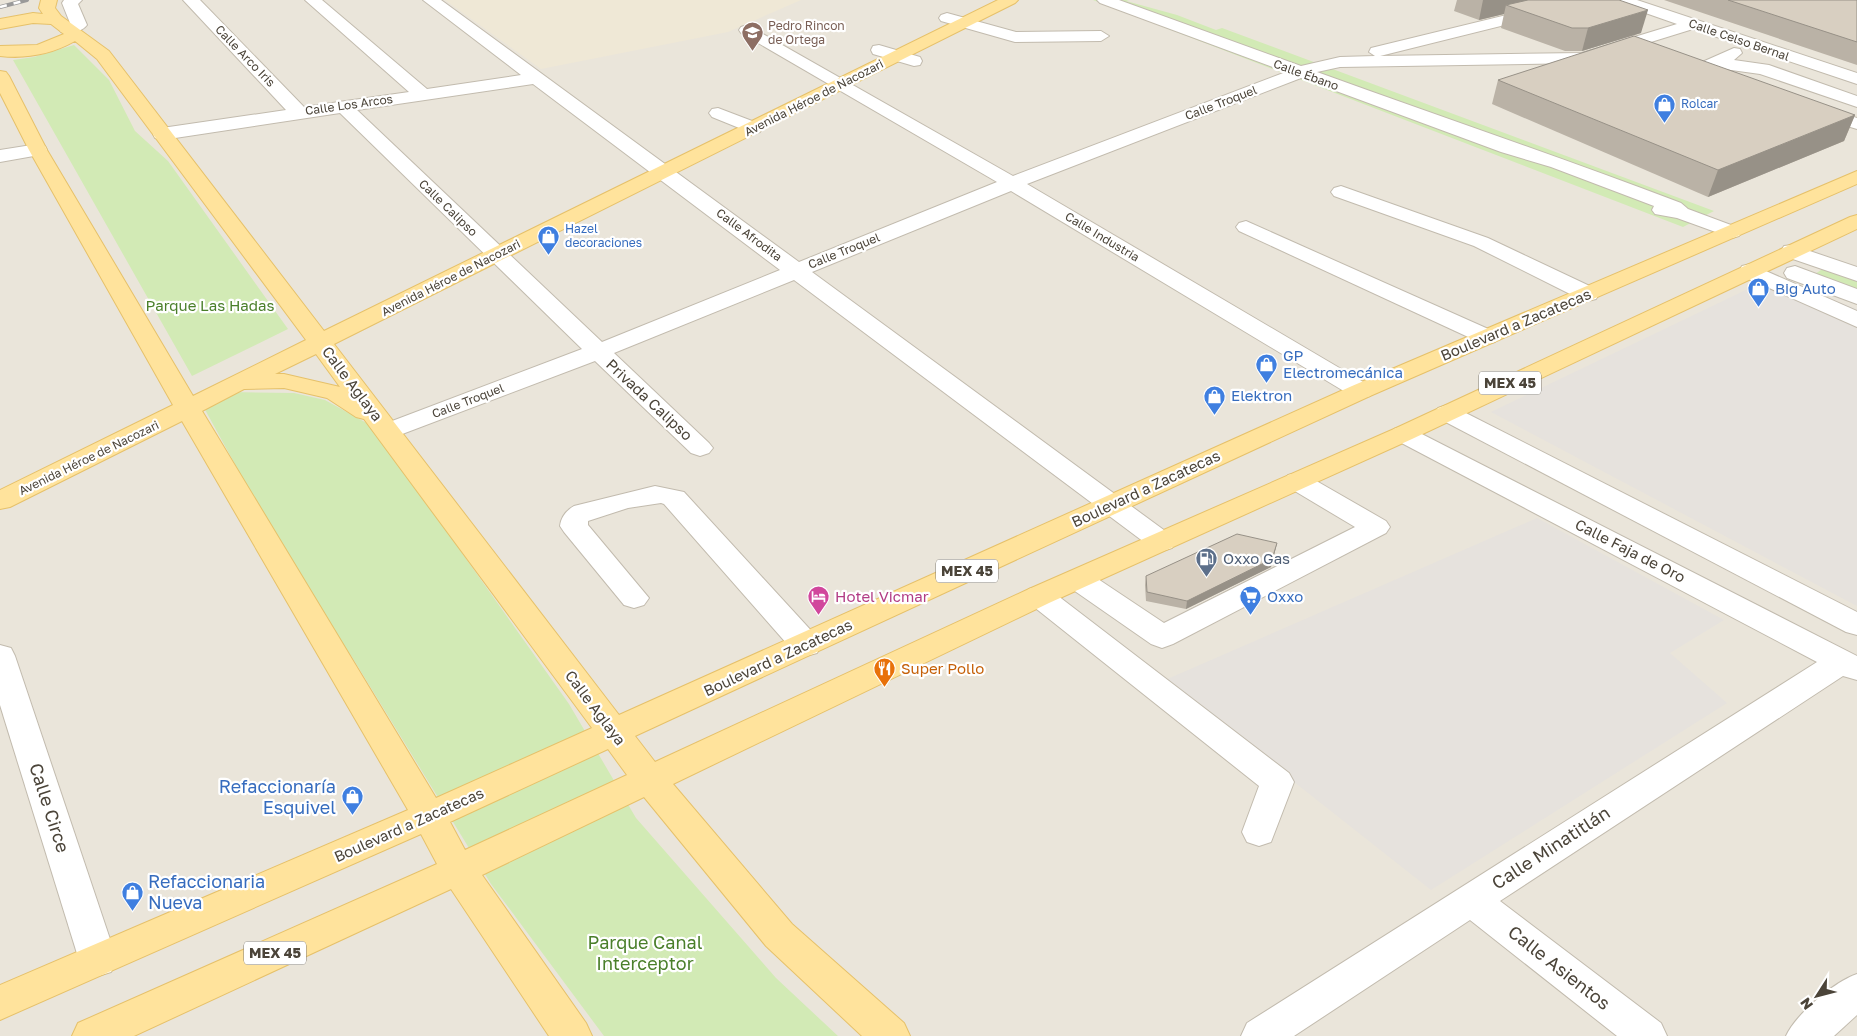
<svg xmlns="http://www.w3.org/2000/svg" width="1857" height="1036" font-family="'Golos Text',sans-serif">
<style>
.residential{fill:#eae5da}
.industrial{fill:#e6e2dd}
.education{fill:#efe8d6}
.green{fill:#d2eab5}
.lines{fill:none;stroke-linecap:round;stroke-linejoin:round}
.minor-casing{stroke:#c2bbae;stroke-width:2}
.major-casing{stroke:#e6c16a;stroke-width:2}
.minor{fill:#fff;fill-rule:evenodd}
.major{fill:#ffe39c;fill-rule:evenodd}
.rail-casing{stroke:#9a9a9a;stroke-width:4}
.rail{stroke:#fff;stroke-width:2.5;stroke-dasharray:7;stroke-linecap:butt}
.wall{fill:#bab2a6}
.shaded-wall{fill:#979187}
.building{fill:#d8cfc1;stroke:#979187}
.labels{text-anchor:middle;stroke-width:4.5;stroke-linejoin:round;paint-order:stroke}
.far-education-label{font-size:12px;fill:#785e54;stroke:#fff;text-anchor:start}
.far-street-label{font-size:12px;fill:#4b4439;stroke:#fff}
.far-shop-label{font-size:12px;fill:#366cbe;stroke:#fff;text-anchor:start}
.shield{fill:#fff;stroke:#817c74;stroke-width:1}
.shield-label{font-size:14px;font-weight:bold;fill:#4b4439}
.shop-label{font-size:15px;fill:#366cbe;stroke:#fff;text-anchor:start}
.park-label{font-size:15px;fill:#4a7f2a;stroke:#fff}
.street-label{font-size:15px;fill:#4b4439;stroke:#fff}
.service-label{font-size:15px;fill:#4e5e75;stroke:#fff;text-anchor:start}
.hotel-label{font-size:15px;fill:#b23c85;stroke:#fff;text-anchor:start}
.food-label{font-size:15px;fill:#c56008;stroke:#fff;text-anchor:start}
.near-shop-label{font-size:18px;fill:#366cbe;stroke:#fff;text-anchor:end}
.near-street-label{font-size:18px;fill:#4b4439;stroke:#fff}
.near-park-label{font-size:18px;fill:#4a7f2a;stroke:#fff}
</style>
<rect width="100%" height="100%" fill="#f6f3ec"/>
<rect class="residential" x="0" y="0" width="1857" height="1036"/>
<g class="industrial">
<path d="M1773,277L1857,309V606L1491,412Z"/>
<path d="M1537,518L1724,620L1670,653L1727,703L1431,890L1165,680Z"/>
</g>
<path class="education" d="M445,0H801L728,32L541,69Z"/>
<g class="green">
<path d="M1093,0H1129L1126,1L1177,15L1216,30L1222,28L1714,211L1683,227Z"/>
<path d="M74,45L109,80L135,131L168,161L288,329L192,376L13,60L34,57Z"/>
<path d="M1824,268L1857,280V293L1812,276Z"/>
<path d="M230,392L294,393L325,400L372,426L569,704L636,818L776,978L838,1036H604L491,884L352,657L308,597L203,406Z"/>
</g>
<g class="lines">
<defs>
<g id="minor">
<path d="M64,0H82L78,4L87,25C82,32 69,34 61,32L59,29L61,26L70,23L62,3Z"/>
<path d="M183,0H200L304,107L409,92L305,0H322L427,89L521,75L423,0H441L799,262L997,182L741,33L739,30L741,27L747,25L1013,176L1286,72L1100,3L1097,0H1119L1301,66L1340,57L1375,56L1369,52L1371,48L1531,9L1537,11L1539,14L1537,17L1380,56L1582,53L1677,24L1617,3L1614,0H1637L1857,73V84L1693,29L1583,63L1340,67L1317,72C1438,116 1560,157 1681,203L1688,209L1739,228L1742,232L1739,236L1732,238L1677,218L1655,214L1652,210L1654,206L1551,167L1501,152L1301,78L1027,184L1370,386L1373,391L1370,396L1361,398L1352,396L1011,191L812,272L1172,536L1176,542L1172,548L1162,551L1152,548L794,280L614,353L709,443L713,448L709,453L700,456L691,453L595,361L397,436L388,439L379,436L375,431L379,426L582,349L340,113L162,140L155,138L153,134L155,130L162,128L286,110ZM533,84L780,270L602,342L357,110Z"/>
<path d="M947,13L1016,32L1101,31L1109,36L1101,41L1015,42L941,21L939,18L941,15Z"/>
<path d="M879,45L920,57L922,61L920,65L914,66L873,54L871,50L873,46Z"/>
<path d="M1734,48L1740,49L1742,53L1734,60L1769,65L1857,96V107L1760,74L1717,68L1736,76L1739,80L1736,84H1724L1699,73L1697,69L1700,63Z"/>
<path d="M1817,106L1857,118V129L1811,115L1808,111L1811,107Z"/>
<path d="M718,108L760,124L763,128L760,132L754,134L712,117L709,113L712,109Z"/>
<path d="M38,144L45,146L47,150L45,154L0,162V150Z"/>
<path d="M1341,186L1488,238L1596,289L1599,294L1596,299L1588,301L1580,299L1474,246L1334,196L1331,192L1334,188Z"/>
<path d="M1246,221L1495,332L1499,337L1495,342L1487,344L1479,342L1239,231L1236,227L1239,223Z"/>
<path d="M1792,245L1857,267V281L1784,256L1781,251L1784,246Z"/>
<path d="M1750,264L1857,311V327L1742,276L1739,271L1742,266Z"/>
<path d="M1795,266L1857,289V304L1787,278L1784,273L1787,268Z"/>
<path d="M1447,405L1456,408L1857,612V635L1846,632L1438,418L1434,413L1438,408Z"/>
<path d="M1403,426L1412,429L1857,656V680L1843,676L1500,901L1661,1023L1667,1036H1617L1470,920L1294,1036H1241L1247,1023L1817,662L1394,439L1390,434L1394,429Z"/>
<path d="M1297,473L1306,475L1386,521L1390,527L1386,533L1173,644L1162,648L1151,644L1069,587L1065,580L1069,573L1079,570L1089,573L1164,623L1355,527L1288,487L1284,481L1288,475Z"/>
<path d="M655,486L684,492L817,637L821,645L817,653L806,656L795,653L664,504L661,503L628,508L588,521V525L649,598L644,605L634,608L624,605L564,532L560,526C561,517 567,510 574,506Z"/>
<path d="M1039,586L1049,589L1289,773L1294,782L1271,842L1259,846L1247,842L1242,832L1259,786L1029,603L1024,596L1029,589Z"/>
<path d="M0,645L11,648L15,656L117,960L111,972L98,976L85,972L79,960L0,705Z"/>
<path d="M1857,974V1015L1834,1036H1786C1796,1014 1834,982 1857,974Z"/>
</g>
<path id="major" d="M41,0H57L55,8L61,16L109,51L324,331L998,0H1018L1015,3L334,344L619,715L1352,386L1857,171V184L1370,396L635,736L655,762L1029,589L1394,429L1850,217L1857,215V229L1412,439L1049,603L673,784L792,924L904,1023L910,1036H862L766,946L644,797L482,875L586,1023L592,1036H549L451,889L134,1036H72L78,1023L437,864L421,834L0,1020V985L408,810L182,421L10,507L0,509V490L173,405L29,150L0,93V71L6,72L9,76L47,150L193,396L306,340L97,59L75,41C52,54 26,59 0,56V46L37,45L64,34L51,24L33,23L0,29V19L33,13L43,14L39,8ZM316,354L340,387L284,374H275ZM284,388L327,398L356,417L364,419L592,728L436,798L202,411L244,389ZM608,749L627,775L465,850L450,822Z"/>
</defs>
<use href="#minor" class="minor-casing"/>
<use href="#major" class="major-casing"/>
<use href="#minor" class="minor"/>
<use href="#major" class="major"/>
<defs>
<path id="rail" d="M0,7L27,0"/>
</defs>
<use href="#rail" class="rail-casing"/>
<use href="#rail" class="rail"/>
</g>
<g class="wall">
<path d="M1457,0H1619L1641,33L1582,51H1565L1501,28L1504,14L1479,20L1454,11Z"/>
<path d="M1664,0H1857V65Z"/>
<path d="M1498,80L1855,115L1844,141L1708,197L1492,104Z"/>
<path d="M1277,543L1271,567L1186,609L1146,601L1145,585L1146,576Z"/>
</g>
<g class="shaded-wall">
<path d="M1483,0H1532L1506,5L1504,14L1479,20Z"/>
<path d="M1648,10L1641,33L1582,51L1588,28Z"/>
<path d="M1855,115L1844,141L1708,197L1718,170Z"/>
<path d="M1277,543L1271,567L1186,609L1187,601Z"/>
</g>
<g class="building">
<path d="M1528,0H1619L1648,10L1588,28H1572L1506,5Z"/>
<path d="M1728,0H1857V42Z"/>
<path d="M1634,36L1855,115L1718,170L1498,80Z"/>
<path d="M1237,534L1277,543L1272,559L1187,601L1147,592L1146,576Z"/>
</g>
<defs>
<symbol id="school-pin" viewBox="-11 -11 22 30"><path d="M0 17L-7.5 6A9.5 9.5 0 1 1 7.5 6Z" fill="#8d6e63" stroke="#fff"/><path d="M0-5L7-2L0 1L-7-2ZM-4 1L0 2.5L4 1V4Q0 6-4 4Z" fill="#fff"/></symbol>
<symbol id="shop-pin" viewBox="-11 -11 22 30"><path d="M0 17L-7.5 6A9.5 9.5 0 1 1 7.5 6Z" fill="#3f7fe0" stroke="#fff"/><path d="M-5-2.5h2.3a2.7 3.5 0 0 1 5.4 0H5L5.5 6h-11ZM-1.5-2.5h3a1.5 2.3 0 0 0-3 0Z" fill="#fff"/></symbol>
<symbol id="fuel-pin" viewBox="-11 -11 22 30"><path d="M0 17L-7.5 6A9.5 9.5 0 1 1 7.5 6Z" fill="#5c6f8a" stroke="#fff"/><path d="M-5.5-6h7V0h2V4h1.3V-2.5L3-4.5l.8-.8L6-3V5H2.5V1h-1V6h-7ZM-4.2-4.7v3.2H.2V-4.7Z" fill="#fff"/></symbol>
<symbol id="hotel-pin" viewBox="-11 -11 22 30"><path d="M0 17L-7.5 6A9.5 9.5 0 1 1 7.5 6Z" fill="#d1479c" stroke="#fff"/><path d="M-6-4.5h1.5V1H6V5H4.5V3h-9V5H-6ZM-4 0a1.8 1.8 0 1 1 3.6 0ZM.5 0V-2.5h3Q6-2.5 6 0Z" fill="#fff"/></symbol>
<symbol id="supermarket-pin" viewBox="-11 -11 22 30"><path d="M0 17L-7.5 6A9.5 9.5 0 1 1 7.5 6Z" fill="#3f7fe0" stroke="#fff"/><path d="M-6-5.5h2.5l.6 2H6L4.5 2H-2.5L-4.4-4H-6ZM-1.5 3.2a1.3 1.3 0 1 0 .1 0ZM3 3.2a1.3 1.3 0 1 0 .1 0Z" fill="#fff"/></symbol>
<symbol id="restaurant-pin" viewBox="-11 -11 22 30"><path d="M0 17L-7.5 6A9.5 9.5 0 1 1 7.5 6Z" fill="#e8710a" stroke="#fff"/><path d="M-5-6h1v4h1v-4h1v4h1v-4h1v5L-1.5 .5V6h-2V.5L-5-1ZM5-6V6H3V1.5H1.5Q1.5-4 5-6Z" fill="#fff"/></symbol>
</defs>
<g fill-rule="evenodd">
<use href="#school-pin" x="740" y="20" width="25" height="34"/>
<use href="#shop-pin" x="1652" y="92" width="25" height="34"/>
<use href="#shop-pin" x="536" y="224" width="25" height="34"/>
<use href="#shop-pin" x="1746" y="276" width="25" height="34"/>
<use href="#shop-pin" x="1254" y="352" width="25" height="34"/>
<use href="#shop-pin" x="1202" y="384" width="25" height="34"/>
<use href="#fuel-pin" x="1194" y="546" width="25" height="34"/>
<use href="#hotel-pin" x="806" y="584" width="25" height="34"/>
<use href="#supermarket-pin" x="1238" y="584" width="25" height="34"/>
<use href="#restaurant-pin" x="872" y="656" width="25" height="34"/>
<use href="#shop-pin" x="340" y="784" width="25" height="34"/>
<use href="#shop-pin" x="120" y="880" width="25" height="34"/>
</g>
<g class="labels">
<g class="far-education-label">
<text x="768" y="30">Pedro Rincon<tspan x="768" dy="14">de Ortega</tspan></text>
</g>
<g class="far-street-label">
<text transform="translate(1739 40) rotate(19)" y="4">Calle Celso Bernal</text>
<text transform="translate(245 56) rotate(46)" y="4">Calle Arco Iris</text>
<text transform="translate(1306 75) rotate(20)" y="4">Calle Ébano</text>
<text transform="translate(814 98) rotate(-27)" y="4">Avenida Héroe de Nacozari</text>
<text transform="translate(1221 103) rotate(-21)" y="4">Calle Troquel</text>
<text transform="translate(349 105) rotate(-8)" y="4">Calle Los Arcos</text>
<text transform="translate(448 208) rotate(44)" y="4">Calle Calipso</text>
<text transform="translate(749 235) rotate(37)" y="4">Calle Afrodita</text>
<text transform="translate(1102 237) rotate(31)" y="4">Calle Industria</text>
<text transform="translate(844 251) rotate(-22)" y="4">Calle Troquel</text>
<text transform="translate(451 278) rotate(-27)" y="4">Avenida Héroe de Nacozari</text>
<text transform="translate(468 401) rotate(-21)" y="4">Calle Troquel</text>
<text transform="translate(89 458) rotate(-26)" y="4">Avenida Héroe de Nacozari</text>
</g>
<g class="far-shop-label">
<text x="1681" y="108">Rolcar</text>
<text x="565" y="233">Hazel<tspan x="565" dy="14">decoraciones</tspan></text>
</g>
<g class="shield">
<rect x="1479" y="371.5" width="62" height="23" rx="4"/>
<rect x="936" y="559.5" width="62" height="23" rx="4"/>
<rect x="244" y="941.5" width="62" height="23" rx="4"/>
</g>
<g class="shield-label">
<text x="1510" y="388">MEX 45</text>
<text x="967" y="576">MEX 45</text>
<text x="275" y="958">MEX 45</text>
</g>
<g class="shop-label">
<text x="1775" y="294">Big Auto</text>
<text x="1283" y="361">GP<tspan x="1283" dy="17">Electromecánica</tspan></text>
<text x="1231" y="401">Elektron</text>
<text x="1267" y="602">Oxxo</text>
</g>
<g class="park-label">
<text x="210" y="311">Parque Las Hadas</text>
</g>
<g class="street-label">
<text transform="translate(1516 325) rotate(-23)" y="5">Boulevard a Zacatecas</text>
<text transform="translate(352 384) rotate(53)" y="5">Calle Aglaya</text>
<text transform="translate(649 400) rotate(43)" y="5">Privada Calipso</text>
<text transform="translate(1146 489) rotate(-25)" y="5">Boulevard a Zacatecas</text>
<text transform="translate(1630 551) rotate(27)" y="5">Calle Faja de Oro</text>
<text transform="translate(778 658) rotate(-25)" y="5">Boulevard a Zacatecas</text>
<text transform="translate(595 708) rotate(53)" y="5">Calle Aglaya</text>
<text transform="translate(409 825) rotate(-24)" y="5">Boulevard a Zacatecas</text>
</g>
<g class="service-label">
<text x="1223" y="564">Oxxo Gas</text>
</g>
<g class="hotel-label">
<text x="835" y="602">Hotel Vicmar</text>
</g>
<g class="food-label">
<text x="901" y="674">Super Pollo</text>
</g>
<g class="near-shop-label">
<text x="336" y="793">Refaccionaría<tspan x="336" dy="21">Esquivel</tspan></text>
<text x="148" y="888" text-anchor="start">Refaccionaria<tspan x="148" dy="21">Nueva</tspan></text>
</g>
<g class="near-street-label">
<text transform="translate(49 808) rotate(72)" y="6">Calle Circe</text>
<text transform="translate(1551 848) rotate(-33)" y="6">Calle Minatitlán</text>
<text transform="translate(1559 968) rotate(38)" y="6">Calle Asientos</text>
</g>
<g class="near-park-label">
<text x="645" y="949">Parque Canal<tspan x="645" dy="21">Interceptor</tspan></text>
</g>
</g>
<g transform="translate(1817 996) rotate(234)" stroke="#ffffff" stroke-width="4" paint-order="stroke">
<path d="M0-4L9 19L0 12L-9 19Z" fill="#4b4439"/>
<text y="-8" font-size="14" font-weight="bold" text-anchor="middle" fill="#4b4439">N</text>
</g>
</svg>
